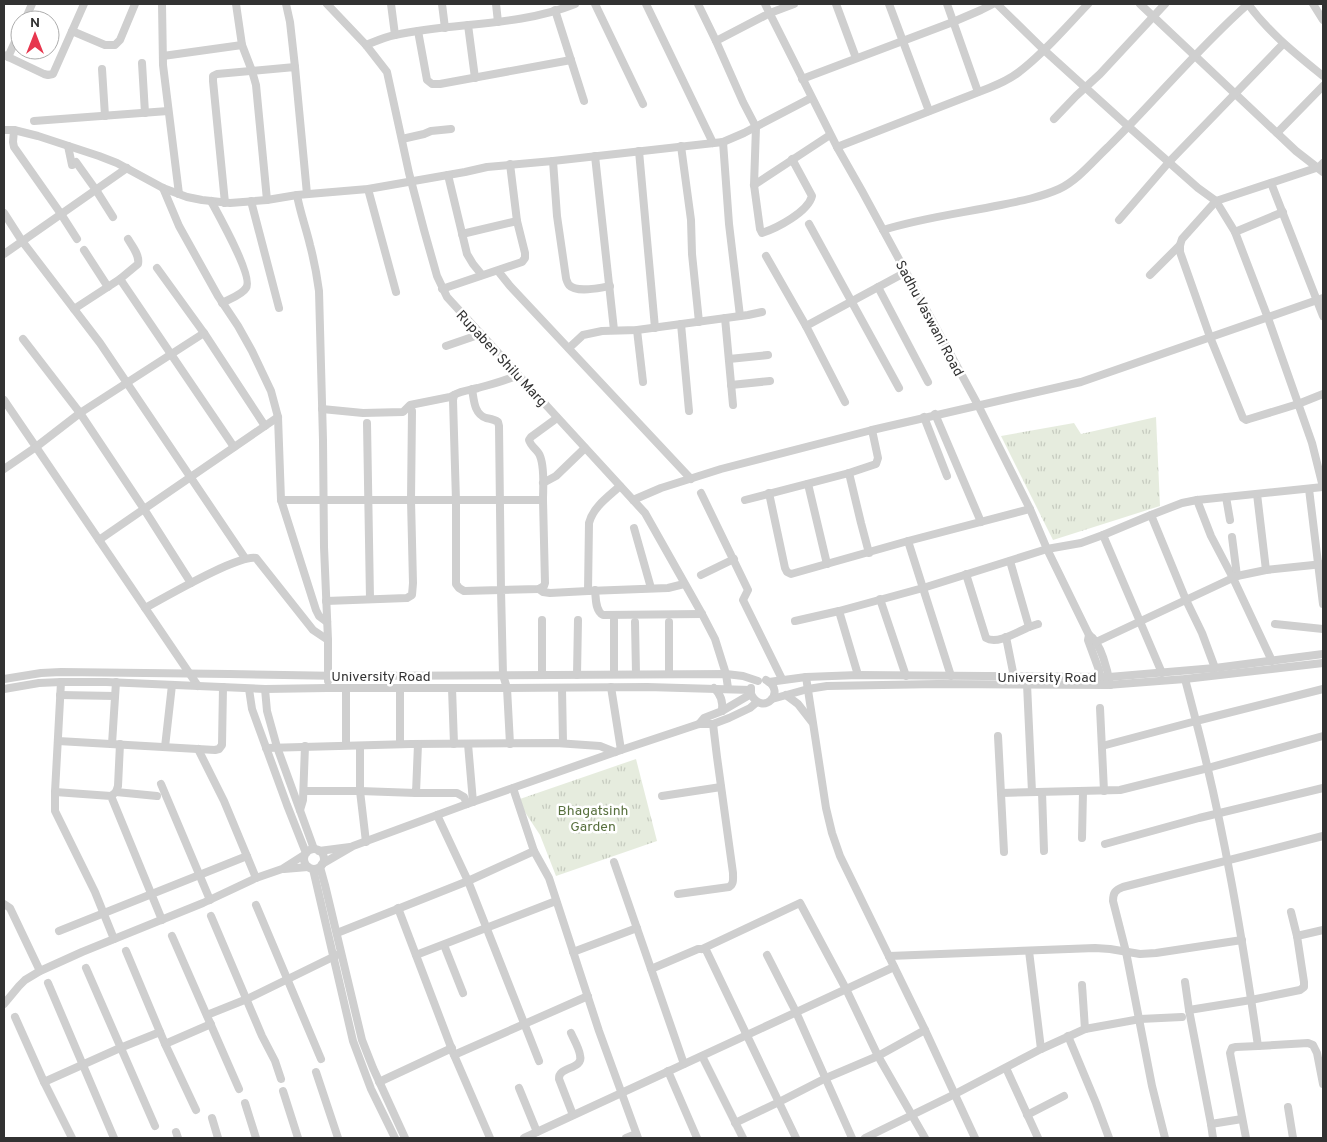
<svg xmlns="http://www.w3.org/2000/svg" width="1327" height="1142" font-family="Overpass,sans-serif">
<style>
.park{fill:url(#park-tufts)}
.lines{fill:none;stroke-linecap:round;stroke-linejoin:round}
.minor{stroke:#cfcfcf;stroke-width:8}
.labels{text-anchor:middle;stroke-width:5;stroke-linejoin:round;paint-order:stroke}
.street-label{font-size:14px;fill:#323232;stroke:#fff}
.park-label{font-size:14px;fill:#58703e;stroke:#fff}
</style>
<defs>
<pattern id="park-tufts" width="24" height="20" patternUnits="userSpaceOnUse" patternTransform="scale(1.25)"><rect width="24" height="20" fill="#e6ecde"/><path d="M3 7l-1-3M5 7V3M7 7l1-3M15 17l-1-3M17 17v-4M19 17l1-3" fill="none" stroke="#c6cbbf"/></pattern>
</defs>
<rect width="100%" height="100%" fill="#fff"/>
<g class="park">
<path d="M1156,417L1160,506L1053,540L1001,436L1074,423L1081,434Z"/>
<path d="M636,759L657,841L556,876L540,835L517,800Z"/>
</g>
<g class="lines">
<g class="minor">
<path d="M162,4L163,65L179,194"/>
<path d="M236,4L242,45L252,71L256,85L267,200"/>
<path d="M286,4L290,22L295,67"/>
<path d="M327,4L366,45L387,72L409,173L424,230L437,276L447,297L645,513L702,614L715,639L726,674L728,688"/>
<path d="M391,4L395,35"/>
<path d="M442,4L445,28"/>
<path d="M496,4L498,22"/>
<path d="M595,4L643,104"/>
<path d="M646,4L713,143"/>
<path d="M698,4L716,41L743,102L756,127L754,185L760,229L762,233C777,228 808,212 812,196L792,159"/>
<path d="M765,4L837,147L862,191L978,405L1030,509L1047,549L1089,635C1101,642 1108,672 1110,685"/>
<path d="M836,4L856,58"/>
<path d="M889,4L929,111"/>
<path d="M947,4L978,92"/>
<path d="M997,4L1044,50L1129,127L1198,188L1216,201L1235,232L1268,318L1312,443L1323,487"/>
<path d="M1140,4L1296,151L1323,172"/>
<path d="M1248,4C1269,33 1296,54 1323,76"/>
<path d="M1313,4L1323,20"/>
<path d="M555,10L584,101"/>
<path d="M25,20L32,4"/>
<path d="M468,25L475,78"/>
<path d="M72,31L105,45H115L120,40L135,4"/>
<path d="M418,31L427,80L432,84H440L571,60"/>
<path d="M716,41L770,13L794,4"/>
<path d="M366,45C376,41 385,37 395,35C454,22 518,27 575,4"/>
<path d="M4,55L44,74L48,75L53,74L84,4"/>
<path d="M163,56L242,45"/>
<path d="M8,57L20,31"/>
<path d="M142,63L145,113"/>
<path d="M102,69L105,116"/>
<path d="M802,79L953,22L981,10L993,4"/>
<path d="M1054,119L1076,96L1100,74L1165,4"/>
<path d="M34,121L168,111"/>
<path d="M4,130H14L38,136L99,156L117,163L163,188L187,197L202,200L230,203L267,200L297,195L368,189L465,172L487,167L553,161L723,142L744,133L811,98"/>
<path d="M14,130L13,142L14,147L61,214L77,239"/>
<path d="M1277,133L1323,86"/>
<path d="M402,139L424,134L431,131L451,129"/>
<path d="M723,142L729,224L740,316"/>
<path d="M68,146L72,165"/>
<path d="M681,146L691,220L692,254L699,322"/>
<path d="M837,147L989,88C999,84 1010,79 1019,72C1044,53 1066,27 1088,4"/>
<path d="M639,151L655,328"/>
<path d="M595,156L614,330"/>
<path d="M553,161L557,216L566,278C566,279 568,284 569,285C576,293 600,288 610,286"/>
<path d="M76,162L96,190L113,217"/>
<path d="M1323,163L1319,167L1216,201L1182,239L1180,245V252L1210,337L1243,418L1246,420L1249,419L1298,404L1323,394"/>
<path d="M448,175L467,254L473,264L482,275"/>
<path d="M1271,183L1323,316"/>
<path d="M754,185L830,135"/>
<path d="M163,188L179,226L218,296L238,326L252,351L271,391L278,417L281,500L316,610L319,616L327,622"/>
<path d="M368,189L396,292"/>
<path d="M297,195C300,212 306,228 310,245C314,260 317,276 319,291L323,440L324,547L328,640"/>
<path d="M211,201C218,214 254,278 246,288C242,295 229,299 222,303"/>
<path d="M251,201L279,308"/>
<path d="M225,203L213,81V76L217,74L295,67L307,194"/>
<path d="M4,213L22,241L100,343L245,558"/>
<path d="M1119,220L1169,162L1283,44"/>
<path d="M809,224L899,388"/>
<path d="M883,230C921,218 962,213 1001,205C1021,201 1041,197 1059,189C1077,181 1094,160 1108,147C1156,100 1198,48 1248,4"/>
<path d="M1235,232L1283,212"/>
<path d="M462,234L517,221"/>
<path d="M84,250L108,287"/>
<path d="M4,254L127,168"/>
<path d="M766,256L806,326L845,402"/>
<path d="M157,268L204,333L265,426"/>
<path d="M498,271L510,286L691,479"/>
<path d="M1150,275L1180,245"/>
<path d="M120,279L234,447"/>
<path d="M878,287L928,382"/>
<path d="M442,289L522,262L525,258V253L517,221L510,164"/>
<path d="M74,309L120,279L138,264C140,255 132,246 128,239"/>
<path d="M725,318L733,405"/>
<path d="M681,324L689,411"/>
<path d="M806,326L906,272"/>
<path d="M637,330L643,382"/>
<path d="M23,339L80,413L144,509L99,540"/>
<path d="M446,346L481,334"/>
<path d="M569,348L583,335L602,331L637,330L748,315L762,312"/>
<path d="M729,359L768,355"/>
<path d="M731,385L770,381"/>
<path d="M472,389C474,400 474,414 486,418C491,419 494,419 498,422L499,426L501,590L464,591L459,588L456,584V501L453,400L454,395C461,391 470,390 478,388C492,384 505,381 518,375"/>
<path d="M4,400L36,447L4,469"/>
<path d="M322,409L363,413L403,412L410,405L450,397L454,395"/>
<path d="M935,414L981,522"/>
<path d="M924,417L947,476"/>
<path d="M367,423L370,599"/>
<path d="M849,473L861,523L869,553"/>
<path d="M543,483L556,476L585,448"/>
<path d="M808,484L827,564"/>
<path d="M1309,489L1323,604"/>
<path d="M701,493L748,590L743,600L782,679"/>
<path d="M769,493L785,568L787,572L791,574L908,541L1030,509"/>
<path d="M1257,494L1266,570"/>
<path d="M1226,497L1230,520"/>
<path d="M281,500C368,500 456,500 543,500L545,583L544,586L539,589L501,590L503,675L507,688L510,744"/>
<path d="M543,500C543,488 545,468 540,456C538,450 531,447 529,440L531,437L557,418"/>
<path d="M633,500L661,488L721,469L872,430L1081,382L1323,298"/>
<path d="M745,500L849,473L876,464L878,458L872,430"/>
<path d="M1197,500L1211,536L1233,578L1272,661"/>
<path d="M1151,515L1186,600L1202,633L1215,668"/>
<path d="M634,528L651,588"/>
<path d="M1103,535L1162,673"/>
<path d="M1232,537L1237,576"/>
<path d="M908,541L951,676"/>
<path d="M1010,561L1029,627L1038,624"/>
<path d="M966,574L986,638C997,645 1017,632 1029,627"/>
<path d="M701,575L734,559"/>
<path d="M191,583L144,509L278,417"/>
<path d="M539,589L543,592L550,593L588,591L668,588L684,584"/>
<path d="M595,590C596,598 595,611 603,615L702,614"/>
<path d="M588,591L589,523C593,507 608,497 620,486"/>
<path d="M880,599L906,676"/>
<path d="M326,601L407,598L412,595L413,583L411,500L412,411"/>
<path d="M145,608C164,598 238,554 256,558L313,630L328,640V681"/>
<path d="M839,611L858,675"/>
<path d="M542,620V675"/>
<path d="M614,620V674"/>
<path d="M795,621L839,611L923,588L1047,549L1081,543L1103,535L1151,515L1182,503L1197,500L1323,487"/>
<path d="M635,622L636,674"/>
<path d="M669,622V674"/>
<path d="M1275,624L1323,629"/>
<path d="M1089,635L1088,640L1099,670L1101,681"/>
<path d="M1006,637L1014,677"/>
<path d="M1096,642L1237,576L1266,570L1323,564"/>
<path d="M577,675L578,620"/>
<path d="M806,677L826,808L832,833L840,856L925,1030L975,1138"/>
<path d="M4,679L41,673L61,672L229,674L343,676L726,674L743,676L758,681"/>
<path d="M61,682L55,792V811L95,892L114,939"/>
<path d="M769,682L806,677L858,675L1109,677L1215,668L1323,654"/>
<path d="M1027,684L1032,792"/>
<path d="M198,686L36,447L80,413L204,333"/>
<path d="M611,687L621,750"/>
<path d="M346,688V745"/>
<path d="M452,688L454,744"/>
<path d="M562,688L563,743"/>
<path d="M714,688C721,695 723,701 722,711"/>
<path d="M4,689L39,683L61,682H106L265,689L327,688H507L647,687L751,690"/>
<path d="M249,689L252,709L287,805L306,853"/>
<path d="M265,689L267,711L277,747L314,849"/>
<path d="M751,694C762,717 788,692 766,680"/>
<path d="M60,695L115,696"/>
<path d="M786,695L798,704L812,722"/>
<path d="M772,699L808,689L827,686L938,684L1107,685L1185,679L1323,663"/>
<path d="M1100,708L1104,791"/>
<path d="M699,724L704,718L722,711L751,694V688"/>
<path d="M998,736L1004,852"/>
<path d="M58,741L215,750L219,749L222,745L223,687"/>
<path d="M112,744L116,682"/>
<path d="M400,744V689"/>
<path d="M468,744L473,802"/>
<path d="M360,746V791L366,842"/>
<path d="M1102,746L1196,721L1185,679"/>
<path d="M165,747L172,685"/>
<path d="M266,748L411,744L556,743L600,746L615,752"/>
<path d="M198,749L224,801L256,878"/>
<path d="M161,784L210,900"/>
<path d="M513,788L534,851"/>
<path d="M304,791H360L416,793L418,744"/>
<path d="M55,792L111,796L162,920"/>
<path d="M116,792L157,796"/>
<path d="M1042,792L1044,851"/>
<path d="M416,793H457L464,797L467,804"/>
<path d="M1001,793L1120,790L1208,768L1323,736"/>
<path d="M111,796L116,792L118,786L120,744"/>
<path d="M662,796L721,787"/>
<path d="M300,810L303,800L305,746"/>
<path d="M437,815L468,881L539,1061"/>
<path d="M1082,838L1083,791"/>
<path d="M1105,844L1199,818L1323,788"/>
<circle cx="314" cy="859" r="10"/>
<path d="M319,851L350,847"/>
<path d="M614,862L684,1064"/>
<path d="M322,864L353,846L467,804L621,750L699,724H713L729,718L750,708L757,702"/>
<path d="M320,867L325,885L362,1040L373,1068L405,1138"/>
<path d="M284,869L308,867"/>
<path d="M313,869L353,1041L371,1089L395,1138"/>
<path d="M678,894L729,887C734,884 733,879 733,873L717,757L713,724"/>
<path d="M4,904L10,908L40,971"/>
<path d="M256,905L321,1059"/>
<path d="M398,908L454,1055L490,1138"/>
<path d="M211,916L262,1036L275,1061L281,1079"/>
<path d="M59,931L247,856"/>
<path d="M337,933L468,881L534,851L549,878L599,1031L638,1138"/>
<path d="M172,936L239,1089"/>
<path d="M1297,936L1323,930"/>
<path d="M444,945L463,993"/>
<path d="M702,949L800,903L846,989L878,1056L925,1138"/>
<path d="M126,951L165,1044L196,1110"/>
<path d="M1029,951L1041,1049"/>
<path d="M573,952L637,928"/>
<path d="M416,955L556,901"/>
<path d="M767,955L796,1012L852,1138"/>
<path d="M889,956L1095,948L1110,949L1140,954L1156,953L1242,940"/>
<path d="M86,968L155,1126"/>
<path d="M651,969L698,949H705L707,952L796,1138"/>
<path d="M1185,982L1189,1010L1211,1124L1242,1119"/>
<path d="M48,983L114,1138"/>
<path d="M1082,985L1085,1029"/>
<path d="M4,1004L19,986L25,980L40,971L82,952L203,903L256,878L282,869L304,855"/>
<path d="M1189,1010L1251,1000L1300,990L1304,987V982L1297,936L1291,912"/>
<path d="M207,1015L247,999L337,955"/>
<path d="M15,1017L44,1082L72,1138"/>
<path d="M571,1033C574,1040 579,1048 580,1055C584,1070 558,1066 559,1079L573,1115"/>
<path d="M1068,1036L1096,1103L1109,1138"/>
<path d="M165,1044L211,1024"/>
<path d="M1258,1046L1308,1043L1313,1045L1317,1053L1323,1084"/>
<path d="M454,1055L588,996"/>
<path d="M702,1056L743,1138"/>
<path d="M1006,1068L1038,1138"/>
<path d="M668,1071L697,1138"/>
<path d="M316,1072L338,1138"/>
<path d="M44,1082L120,1048L160,1032"/>
<path d="M379,1082L452,1048"/>
<path d="M519,1088L537,1132"/>
<path d="M283,1091L298,1138"/>
<path d="M245,1103L256,1138"/>
<path d="M1288,1107L1293,1138"/>
<path d="M1027,1115L1064,1096"/>
<path d="M212,1118L218,1138"/>
<path d="M735,1123L779,1102L826,1078L878,1056L925,1030"/>
<path d="M1211,1124L1213,1138"/>
<path d="M176,1132L178,1138"/>
<path d="M524,1138L894,967"/>
<path d="M626,1138L636,1134"/>
<path d="M865,1138L955,1094L1041,1049L1085,1029L1140,1019L1182,1017"/>
<path d="M1165,1138L1152,1086L1126,952L1113,901C1113,893 1115,890 1123,887L1323,836"/>
<path d="M1246,1138L1230,1053L1232,1048L1236,1047L1258,1046C1242,936 1224,828 1196,721L1323,689"/>
</g>
</g>
<g class="labels">
<g class="street-label">
<text transform="translate(930 318) rotate(62)" y="5">Sadhu Vaswani Road</text>
<text transform="translate(502 358) rotate(47)" y="5">Rupaben Shilu Marg</text>
<text x="381" y="681">University Road</text>
<text x="1047" y="682">University Road</text>
</g>
<g class="park-label">
<text x="593" y="815">Bhagatsinh<tspan x="593" dy="16">Garden</tspan></text>
</g>
</g>
<rect width="1327" height="1142" fill="none" stroke="#323232" stroke-width="10"/>
<g transform="translate(35 35)"><circle r="24" fill="#ffffff" stroke="#adadad"/>
<path d="M0-4L9 19L0 12L-9 19Z" fill="#e7364e"/>
<text y="-8" font-size="14" font-weight="bold" text-anchor="middle" fill="#323232">N</text>
</g>
</svg>
